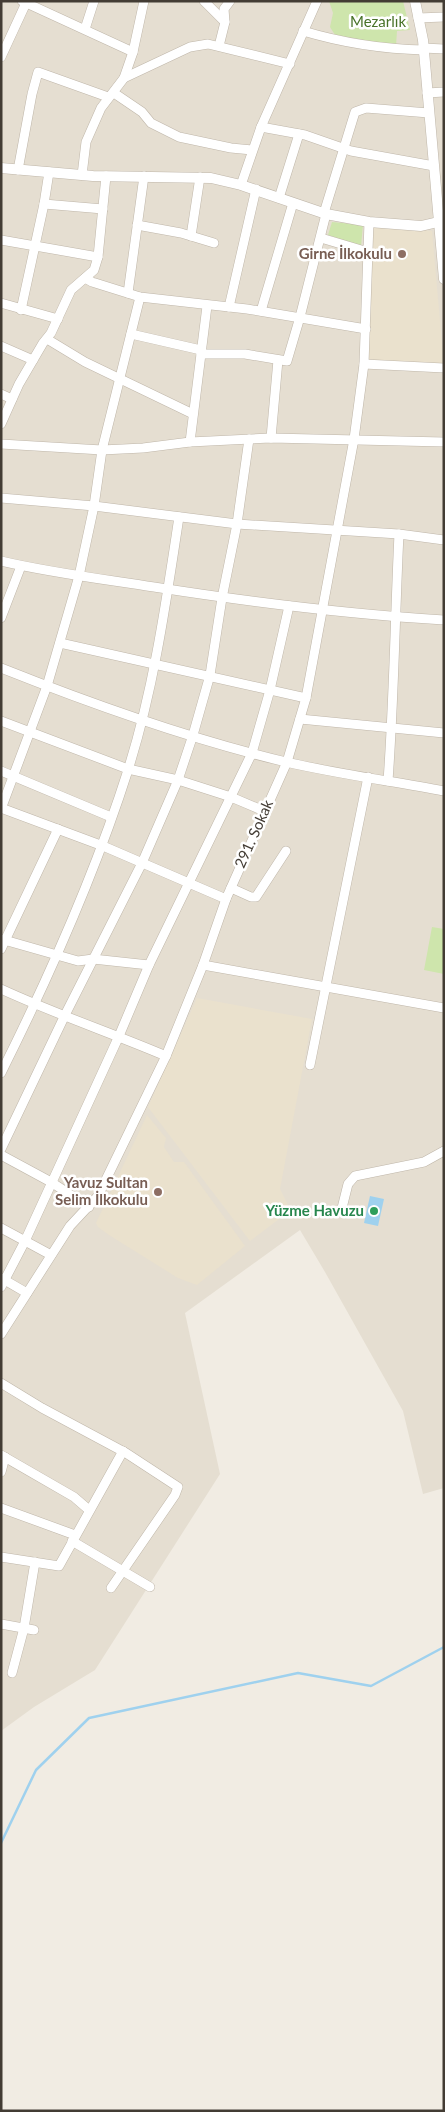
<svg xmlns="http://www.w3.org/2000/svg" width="445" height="2112" font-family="Lato,sans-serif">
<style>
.residential{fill:#e5ded1}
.education{fill:#eae1cd}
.green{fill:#cee5ac}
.water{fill:#9fd1ee}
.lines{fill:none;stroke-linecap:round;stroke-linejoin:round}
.stream{stroke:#9fd1ee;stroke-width:2.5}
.minor-casing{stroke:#bfb6a9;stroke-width:10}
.tertiary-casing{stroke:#bfb6a9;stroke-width:11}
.minor{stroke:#fff;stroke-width:9}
.tertiary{stroke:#fff;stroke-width:10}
.education-dot{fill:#8d6e63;stroke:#fff;stroke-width:2}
.leisure-dot{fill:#2e9e5b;stroke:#fff;stroke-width:2}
.labels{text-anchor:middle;stroke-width:5;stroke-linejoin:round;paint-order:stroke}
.park-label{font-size:15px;fill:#487229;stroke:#fff}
.education-label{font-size:15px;font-weight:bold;fill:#785e54;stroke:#fff;text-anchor:end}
.street-label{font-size:15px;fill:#433c34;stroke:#fff}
.leisure-label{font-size:15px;font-weight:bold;fill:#27864d;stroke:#fff;text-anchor:end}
</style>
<rect width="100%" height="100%" fill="#f1ece3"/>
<path class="residential" d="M1,1H444V1488L423,1494L403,1411L325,1272L300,1230L185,1313L220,1474L95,1670L34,1707L1,1731Z"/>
<g class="education">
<path d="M371,226L432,231L444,366L368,362Z"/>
<path d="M197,998L312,1019L280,1189L288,1205L287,1213L250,1241L148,1107Z"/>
<path d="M147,1115L166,1138L164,1147L174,1162H184L245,1246L197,1285L178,1278L109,1235L98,1227L96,1223Z"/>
</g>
<g class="green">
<path d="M329,1H403L410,30L397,31L396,46L335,35L330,27L333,13Z"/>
<path d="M332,222L363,225L361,246L328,235Z"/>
<path d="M432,927L444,929V974L424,970Z"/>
</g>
<path class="water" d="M370,1196L384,1199L378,1226L364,1223Z"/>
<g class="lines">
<path class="stream" d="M1,1843L36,1770L89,1718L298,1673L371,1686L444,1647"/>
<defs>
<g id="minor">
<path d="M22,1L133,52"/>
<path d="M204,1L225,22"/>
<path d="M418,18L444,17"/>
<path d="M85,29L94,1"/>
<path d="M303,31C343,43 382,49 424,50"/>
<path d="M219,46L225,22L224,9L230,1"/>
<path d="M423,48L444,49"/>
<path d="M1,57L26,3"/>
<path d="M124,78L190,47L208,44L290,64"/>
<path d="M114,93L142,112L151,123L179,137L231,148L252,150"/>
<path d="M427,93L444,92"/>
<path d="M261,127L305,135L351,151L434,166"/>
<path d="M18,170L32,94L38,72L108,97"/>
<path d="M82,175L86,142L101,108L124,78L133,52L144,1"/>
<path d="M241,185L261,127L317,1"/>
<path d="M279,198L299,134"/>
<path d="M44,204L103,209"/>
<path d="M324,213L355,112L366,108L429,113"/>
<path d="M137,225L181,233L214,243"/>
<path d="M191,236L200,177"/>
<path d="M321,238L368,252"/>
<path d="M1,240L98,257"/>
<path d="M85,278L92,282L140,297L247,309L366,329"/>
<path d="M128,293L144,176"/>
<path d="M1,303L58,319"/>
<path d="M229,307L256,189"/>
<path d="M21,310L44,204L49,172"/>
<path d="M261,311L293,203"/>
<path d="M131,334L201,350"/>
<path d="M47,339L85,362L193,414"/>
<path d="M1,346L33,360"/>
<path d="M201,354H245L287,361L300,317L326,214"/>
<path d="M364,364L444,368"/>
<path d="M1,394L12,399"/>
<path d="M1,424L19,384L43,343L51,333L71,290L94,270L98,257L106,176"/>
<path d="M271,438L278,360"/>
<path d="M190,442L207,306"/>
<path d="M1,444L102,450L143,448L190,442L271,438L444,442"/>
<path d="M1,498L94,506L237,524L399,534L444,540"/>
<path d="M1,561C52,573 103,579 154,587C250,602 347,614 444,620"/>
<path d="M1,618L21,566"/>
<path d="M60,643L306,698"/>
<path d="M1,668C94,705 189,739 286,762C338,774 391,781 444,791"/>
<path d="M300,719L444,733"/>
<path d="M1,721L128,769L178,780L231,797L264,811"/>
<path d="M1,771L111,817"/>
<path d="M388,781C394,699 395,616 399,534"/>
<path d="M1,808L103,846L226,899"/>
<path d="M1,809L47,686L79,576L94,506L102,450L140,297"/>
<path d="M231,888L251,897H256L286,851"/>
<path d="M1,939L78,961L93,959L149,965"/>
<path d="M1,949L58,829"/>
<path d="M203,965L444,1008"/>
<path d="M1,989C55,1014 112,1033 166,1056"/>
<path d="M310,1065L368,777"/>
<path d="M1,1073C50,975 95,874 128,770C154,688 166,602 179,517"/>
<path d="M1,1149L65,1015L142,863L178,780L193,735L210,675L222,598L237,524L249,439"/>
<path d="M1,1155L51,1182L89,1207"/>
<path d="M341,1212L348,1184L355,1176L424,1162L444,1151"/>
<path d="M1,1228L51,1255"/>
<path d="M1,1278L27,1293"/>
<path d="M1,1287L25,1241L119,1036L149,965L252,753L270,690L289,606"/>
<path d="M1,1334L70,1226L98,1196L166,1056L203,965L226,899L287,762L306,698L354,439L364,364L369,222"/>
<path d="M1,1383L42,1408L126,1453L178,1487L175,1495L111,1588"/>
<path d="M1,1455L74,1497L89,1510"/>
<path d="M1,1472L5,1457"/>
<path d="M1,1508L75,1535"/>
<path d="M72,1541L150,1587"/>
<path d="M1,1557L59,1566L123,1451"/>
<path d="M1,1624L34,1630"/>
<path d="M12,1673L24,1628L35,1562"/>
</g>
<g id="tertiary">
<path d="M415,1L423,40L444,279"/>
<path d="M1,168L93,176L211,178L241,185L326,214L369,222L421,226L438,222H444"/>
</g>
</defs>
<use href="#minor" class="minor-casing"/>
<use href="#tertiary" class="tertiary-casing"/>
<use href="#minor" class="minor"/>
<use href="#tertiary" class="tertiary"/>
</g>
<g class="education-dot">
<circle cx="402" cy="254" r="5"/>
<circle cx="158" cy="1192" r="5"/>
</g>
<circle class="leisure-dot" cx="374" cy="1211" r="5"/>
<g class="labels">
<g class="park-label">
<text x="378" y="27">Mezarlık</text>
</g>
<g class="education-label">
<text x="392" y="259">Girne İlkokulu</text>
<text x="148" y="1188">Yavuz Sultan<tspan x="148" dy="17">Selim İlkokulu</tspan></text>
</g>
<g class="street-label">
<text transform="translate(254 834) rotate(-66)" y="5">291. Sokak</text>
</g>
<g class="leisure-label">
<text x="364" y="1216">Yüzme Havuzu</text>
</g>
</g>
<rect width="445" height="2112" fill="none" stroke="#433c34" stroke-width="5"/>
</svg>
